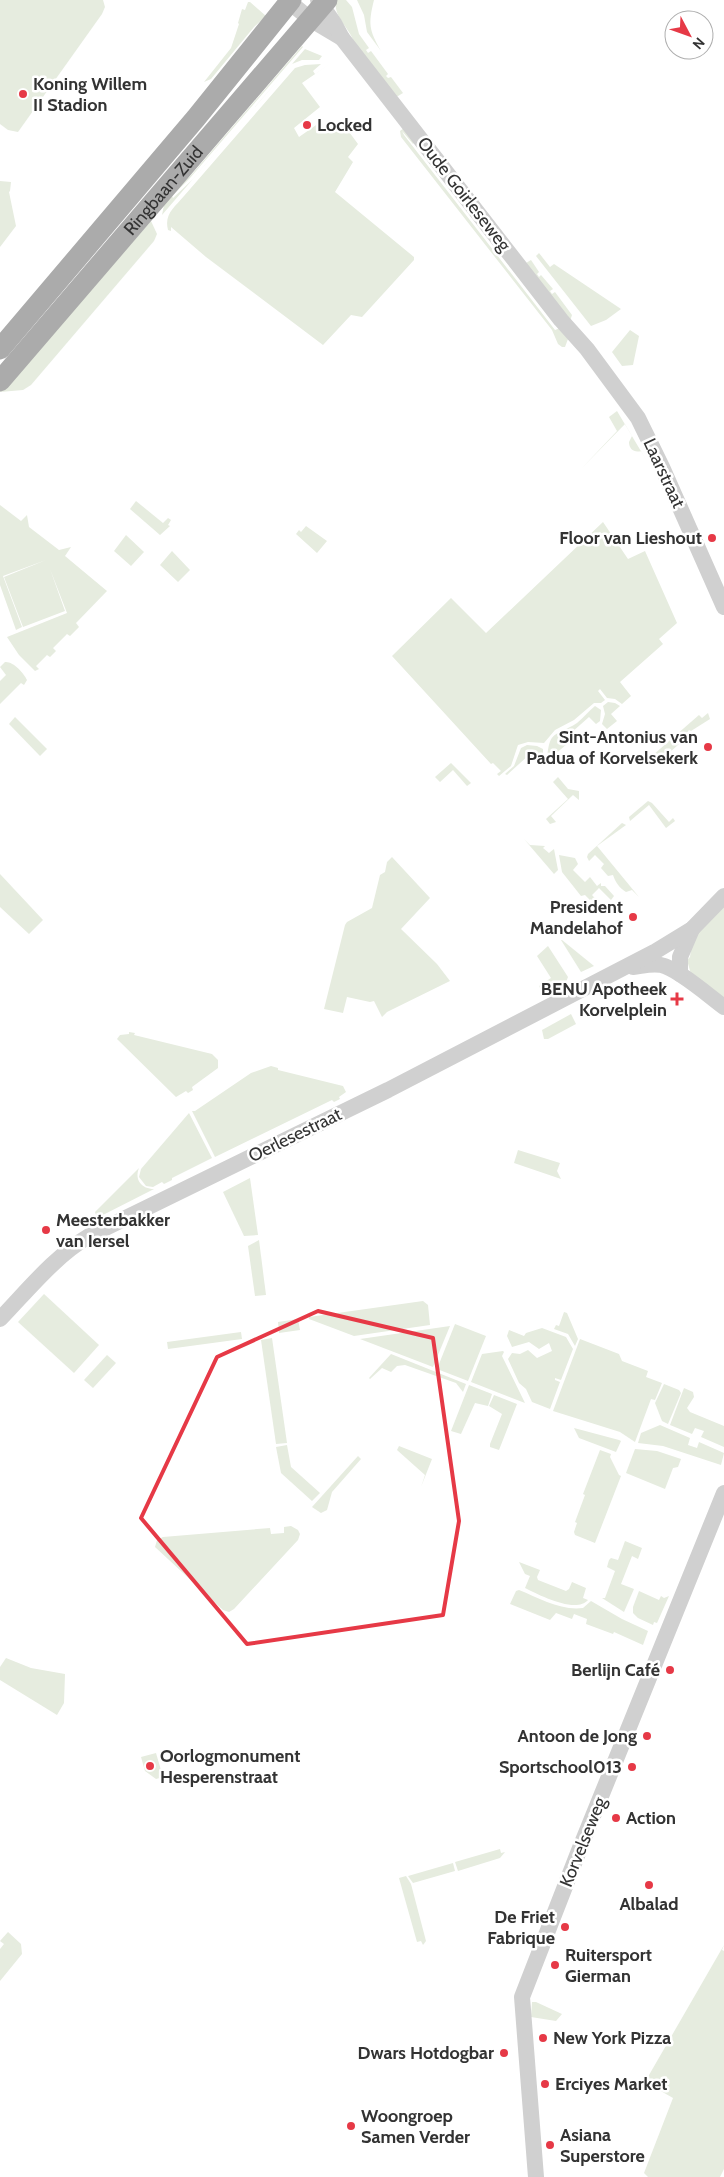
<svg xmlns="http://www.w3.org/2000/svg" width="724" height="2177" font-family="Cabin,sans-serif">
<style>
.green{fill:#e6ecdf}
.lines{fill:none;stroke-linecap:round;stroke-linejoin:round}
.minor{stroke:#d0d0d0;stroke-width:16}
.major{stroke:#ababab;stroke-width:21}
.marked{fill:none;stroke:#e63946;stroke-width:4;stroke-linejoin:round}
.poi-dot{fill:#e63946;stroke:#fff;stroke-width:2}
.labels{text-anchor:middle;stroke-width:5;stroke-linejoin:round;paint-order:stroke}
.poi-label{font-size:18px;font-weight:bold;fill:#333;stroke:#fff;text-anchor:start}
.street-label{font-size:18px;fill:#333;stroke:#fff}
</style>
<rect width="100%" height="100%" fill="#fff"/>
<g class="green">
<path d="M0,0H103L105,7L102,14L18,132L8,130L0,124Z"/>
<path d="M336,0H346L352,7L359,34L369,48L366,50L368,53L371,51L388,74L386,76L388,78L391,77L403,93L398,96H395L354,42C349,27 333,17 336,0Z"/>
<path d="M357,0H374C368,24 369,30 381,51L367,32L364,15Z"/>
<path d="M248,2H250L266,16L254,27L211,79L204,82L231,48L239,24L238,23L242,9L245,10Z"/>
<path d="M302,46L303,47L190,178L172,196L173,198L192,180L305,49L322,56L319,60H302L292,64L162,215L164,205L169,197L193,173Z"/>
<path d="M337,59L302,83L320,107L294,128L299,137L319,123L326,133L341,121L358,144L348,157L353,162L335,192L414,257V260L362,317L351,315L323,345L206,257L171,227V231L168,230C164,214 174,208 184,196L295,68L305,65L321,64L313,71L315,74Z"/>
<path d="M404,128L415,142L413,144L402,131L404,135L555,330L560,328L568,339L565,347H562L558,344L552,330L401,137L400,131Z"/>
<path d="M0,181L11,182L10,191L9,192L16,226L0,247Z"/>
<path d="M151,221L157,234L154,241L31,385L23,390L0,392Z"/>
<path d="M539,253L550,267L554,264L621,309L606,320L591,326L536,256Z"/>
<path d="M531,260L539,272L537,274L539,277L541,275L553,289L550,291L552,294L555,292L572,315L570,321L526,263Z"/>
<path d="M630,330L639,336L633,365L622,366L612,352Z"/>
<path d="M617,411L648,463L641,451C634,453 629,449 629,442L632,436L625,424L581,469L617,431L609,417Z"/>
<path d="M136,501L163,523L168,518L171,520L168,525L170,526L160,535L130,509Z"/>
<path d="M0,505L21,521L27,515L29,527L59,550L71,547L65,556L107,591L76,623L79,627L70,636L67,634L53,648L56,651L50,657L47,655L36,666L39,669L35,671L19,655L7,637L67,613L50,569L65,611L23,627L4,577L46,560L3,576L22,627L16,630L0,585Z"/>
<path d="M603,522L628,559L645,551L677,623L659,639L663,644L620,682L631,696L622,704L615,699L607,698L600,689L598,691L605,700L601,703H594L574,720L555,730L544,743L528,742L518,745L511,766L499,776L497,774L501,771L493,763L491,764L392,656L451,598L486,633Z"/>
<path d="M306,526L327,541L317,553L296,534L299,530L301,532Z"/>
<path d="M126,535L144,552L131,566L114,551Z"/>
<path d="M172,551L190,570L178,582L160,565Z"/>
<path d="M5,662C13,661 24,673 27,680L24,685L21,683L0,704V681L6,675L0,667Z"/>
<path d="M608,702L615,703L620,706L611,714L617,721L607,729L602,724L605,714L603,706Z"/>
<path d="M595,706L601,710L600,721L596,724L589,717L563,740L567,744L547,761C549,729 555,737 577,723C583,718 589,711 595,706Z"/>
<path d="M708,713L710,719L691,731L689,730L679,744L658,763L655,760L667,749L648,765L645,762L699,715L702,718Z"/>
<path d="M15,717L47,749L40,756L9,724Z"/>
<path d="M527,745L537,746L543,749V758L530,754L507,775L505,774L514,766L521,748Z"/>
<path d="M451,763L471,783L467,786L453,770L440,782L435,777Z"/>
<path d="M558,777L568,789L579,791V800L573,795L551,816L556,822L550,824L546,819L568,799L553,782Z"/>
<path d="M648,801L652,803L669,822L673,818L675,821L666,828L649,805L630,821L629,817Z"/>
<path d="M622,823L626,825L597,846L639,897L632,890L626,892C619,888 615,881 613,875L608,876L601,868L604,864L595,855L589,861L587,857L588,854Z"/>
<path d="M524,839L530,845L545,846L543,848L549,853L554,849L558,870L554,874Z"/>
<path d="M559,855L575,858L578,864L573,870L585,882L590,877L597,886L601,883V886H605L614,896L611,900L599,888L592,895L603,907L600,909L591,899L590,900L585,895L581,896L562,872Z"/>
<path d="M392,857L430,898L401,929L437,964L450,981L387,1012L382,1017L374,1001L370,1002L347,997L343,1013L324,1009L345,925L347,922L372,908L380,875L385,872L387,862Z"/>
<path d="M0,874L43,920L29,934L0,907Z"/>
<path d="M724,901V1003L691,974L687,960L690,957L692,941Z"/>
<path d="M561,940H562L594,966L581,972Z"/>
<path d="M548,946L568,977L566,982L543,994L539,986L551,978L537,956Z"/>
<path d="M571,1014L576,1024L548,1039H544L542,1030Z"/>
<path d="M129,1032L135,1033L134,1035L212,1054L218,1060V1068L192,1087L193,1090L188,1093L186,1091L176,1097L117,1039L120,1035L129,1034Z"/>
<path d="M271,1066L278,1068V1070L343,1086L346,1092L339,1097L340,1099L334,1102L332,1100L215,1157L192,1111H195L251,1073Z"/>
<path d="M189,1113L212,1158L172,1178V1180L164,1184L162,1182L153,1187L146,1186L139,1177L141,1169Z"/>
<path d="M518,1150L560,1163L557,1171L561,1179L514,1163Z"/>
<path d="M139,1168C134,1180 142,1189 154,1189L97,1218L95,1212Z"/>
<path d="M250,1178L258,1235L244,1236L223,1192Z"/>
<path d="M259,1240L266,1295L255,1296L248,1246Z"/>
<path d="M44,1294L99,1345L74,1373L18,1322Z"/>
<path d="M423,1301L428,1305L430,1325L354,1336L309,1319V1317Z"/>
<path d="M564,1312L567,1313L578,1339L575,1346L568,1334L554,1329L556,1325L559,1326Z"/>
<path d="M298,1319L300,1330L279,1333L278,1322Z"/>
<path d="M455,1324L486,1336L468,1381L437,1369Z"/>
<path d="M450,1326L433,1367L360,1339Z"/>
<path d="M542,1328L566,1337L573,1349L561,1380L555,1378V1380L560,1382L550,1409L532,1402L526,1389L519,1383L508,1359L512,1353L520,1354L528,1350L537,1358L552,1351L549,1343L539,1349L529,1342L512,1347L507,1336L509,1330L524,1336L526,1333Z"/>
<path d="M241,1332L242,1339L168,1349L167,1342Z"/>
<path d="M272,1338L287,1443L276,1444L261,1340Z"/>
<path d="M580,1339L619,1354L622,1361L648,1371L646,1377L662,1383L655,1400L651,1399L635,1442L620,1432L553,1411Z"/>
<path d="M503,1351L504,1352L502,1356L525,1403L471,1382L482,1354Z"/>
<path d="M391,1354L466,1384L463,1392L456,1383L405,1365L397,1366L391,1372L382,1368L370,1379L369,1378Z"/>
<path d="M107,1355L116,1363L93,1388L84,1380Z"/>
<path d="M664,1384L679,1390L681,1393L668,1424L662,1421L655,1403Z"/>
<path d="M469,1385L492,1394L488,1406L475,1403L461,1434L451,1431Z"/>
<path d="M684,1388L693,1392L694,1397L687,1408L690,1412L724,1426V1447L701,1437L704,1431L695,1428L692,1434L670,1425Z"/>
<path d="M494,1395L517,1404L499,1450L490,1447V1444L502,1414L489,1406Z"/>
<path d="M660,1425L690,1438L688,1445L697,1448L699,1442L724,1453L721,1465L663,1446L638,1443L641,1433Z"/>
<path d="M574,1428L619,1440L621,1441L616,1452L579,1438Z"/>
<path d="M287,1445L291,1467L320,1493L312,1501L281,1473L276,1447Z"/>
<path d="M399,1446L432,1459L421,1487L425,1475L397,1450Z"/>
<path d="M635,1449L657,1451L681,1459L678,1467L673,1468L665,1489L626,1473Z"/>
<path d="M600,1450L611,1454L610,1457L619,1475L621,1476L595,1543L575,1535L574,1532L577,1523L575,1522L585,1495L583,1494Z"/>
<path d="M358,1456L361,1459L332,1492L327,1510L321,1513L312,1507Z"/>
<path d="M291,1526L298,1530L300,1534L298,1540L234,1609L229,1612L223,1610L155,1547L157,1540L163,1537L270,1528L271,1534L284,1533V1527Z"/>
<path d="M625,1541L642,1548L638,1559L632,1556L621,1584L634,1589L624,1612L602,1598H605L615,1571L607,1567L609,1560L611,1558L618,1560Z"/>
<path d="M519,1562L540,1570L537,1577L538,1580L566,1591L569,1589L572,1582L586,1588L583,1598L588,1600C576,1614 539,1595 525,1588L530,1576L525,1574Z"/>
<path d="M519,1590C539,1598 561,1611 583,1608L591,1601L622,1619L648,1631L643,1645L614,1632L613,1634L586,1624L587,1619L574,1614L572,1619L556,1613L550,1620L510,1604L516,1591Z"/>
<path d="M639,1591L659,1600L661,1596L664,1598L669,1596L657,1623L654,1622L653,1625L638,1618L633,1613V1607Z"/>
<path d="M6,1658L31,1668L65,1674L64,1703L57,1715L0,1680V1667Z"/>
<path d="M156,1753L163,1777L156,1779L145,1771L141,1757Z"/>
<path d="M500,1849L501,1853L505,1852L500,1858L458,1871L455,1862Z"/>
<path d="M453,1863L455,1871L413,1883L408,1876Z"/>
<path d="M406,1876L411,1884L426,1941L423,1945L421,1941L417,1942L399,1878Z"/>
<path d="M8,1932L21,1944L22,1954L0,1981V1949L4,1944L0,1941Z"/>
<path d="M724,1945L722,1950L724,1951V2169L720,2177H648L644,2173L673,2098L645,2082Z"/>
<path d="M532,2002H536L562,2014L556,2021L531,2017Z"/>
</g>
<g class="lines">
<g class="minor">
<path d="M287,0L310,19L342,38"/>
<path d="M318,0L334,23L342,38L561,320L587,349L638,418L662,467L724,607"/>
<path d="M633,967C642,966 652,963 661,965C677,968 709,996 724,1007"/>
<path d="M680,974V957L692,929"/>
<path d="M0,1319C28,1290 54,1257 89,1236L388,1090L656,951L692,929L724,896"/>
<path d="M536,2177L522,1997L580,1848L724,1493"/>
</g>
<g class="major">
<path d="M0,349L196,118L291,0"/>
<path id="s1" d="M0,381L327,0"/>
</g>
</g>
<path class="marked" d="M318,1311L433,1338L459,1521L443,1615L247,1644L141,1518L217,1357Z"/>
<g class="poi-dot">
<circle cx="23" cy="94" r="5"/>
<circle cx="307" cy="125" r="5"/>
<circle cx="712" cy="538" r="5"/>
<circle cx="708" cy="747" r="5"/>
<circle cx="633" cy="917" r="5"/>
<path d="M674.5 991.5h5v5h5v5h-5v5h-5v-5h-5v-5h5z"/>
<circle cx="46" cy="1230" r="5"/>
<circle cx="670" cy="1670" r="5"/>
<circle cx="647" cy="1736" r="5"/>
<circle cx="150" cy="1766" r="5"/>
<circle cx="632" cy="1767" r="5"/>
<circle cx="616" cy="1818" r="5"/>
<circle cx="649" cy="1885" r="5"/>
<circle cx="565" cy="1927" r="5"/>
<circle cx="555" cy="1965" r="5"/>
<circle cx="543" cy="2038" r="5"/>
<circle cx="504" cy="2053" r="5"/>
<circle cx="545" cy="2084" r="5"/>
<circle cx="351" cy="2126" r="5"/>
<circle cx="550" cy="2145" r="5"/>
</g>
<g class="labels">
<g class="poi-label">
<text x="33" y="90">Koning Willem<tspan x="33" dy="21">II Stadion</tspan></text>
<text x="317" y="131">Locked</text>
<text x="702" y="544" text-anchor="end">Floor van Lieshout</text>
<text x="698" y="743" text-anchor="end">Sint-Antonius van<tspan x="698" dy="21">Padua of Korvelsekerk</tspan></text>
<text x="623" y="913" text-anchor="end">President<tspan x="623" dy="21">Mandelahof</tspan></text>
<text x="667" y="995" text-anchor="end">BENU Apotheek<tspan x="667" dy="21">Korvelplein</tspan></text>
<text x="56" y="1226">Meesterbakker<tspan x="56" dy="21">van Iersel</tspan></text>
<text x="660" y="1676" text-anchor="end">Berlijn Café</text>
<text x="637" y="1742" text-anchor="end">Antoon de Jong</text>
<text x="160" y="1762">Oorlogmonument<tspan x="160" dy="21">Hesperenstraat</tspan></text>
<text x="622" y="1773" text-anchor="end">Sportschool013</text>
<text x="626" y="1824">Action</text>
<text x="649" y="1910" text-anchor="middle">Albalad</text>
<text x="555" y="1923" text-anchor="end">De Friet<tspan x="555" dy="21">Fabrique</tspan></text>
<text x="565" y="1961">Ruitersport<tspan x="565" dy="21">Gierman</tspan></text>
<text x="553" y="2044">New York Pizza</text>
<text x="494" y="2059" text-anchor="end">Dwars Hotdogbar</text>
<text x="555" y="2090">Erciyes Market</text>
<text x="361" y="2122">Woongroep<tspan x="361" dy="21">Samen Verder</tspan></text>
<text x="560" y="2141">Asiana<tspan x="560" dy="21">Superstore</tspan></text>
</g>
<g class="street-label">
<text dy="6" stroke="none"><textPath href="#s1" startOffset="251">Ringbaan-Zuid</textPath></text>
<text transform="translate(464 194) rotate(52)" y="6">Oude Goirleseweg</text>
<text transform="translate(664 473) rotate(65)" y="6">Laarstraat</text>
<text transform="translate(295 1135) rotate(-26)" y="6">Oerlesestraat</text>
<text transform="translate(583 1842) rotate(-68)" y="6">Korvelseweg</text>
</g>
</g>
<g transform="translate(689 35) rotate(131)"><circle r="24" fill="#ffffff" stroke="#adadad"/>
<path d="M0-4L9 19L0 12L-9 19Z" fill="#e63946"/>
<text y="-8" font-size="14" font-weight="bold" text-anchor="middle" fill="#333333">N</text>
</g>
</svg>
